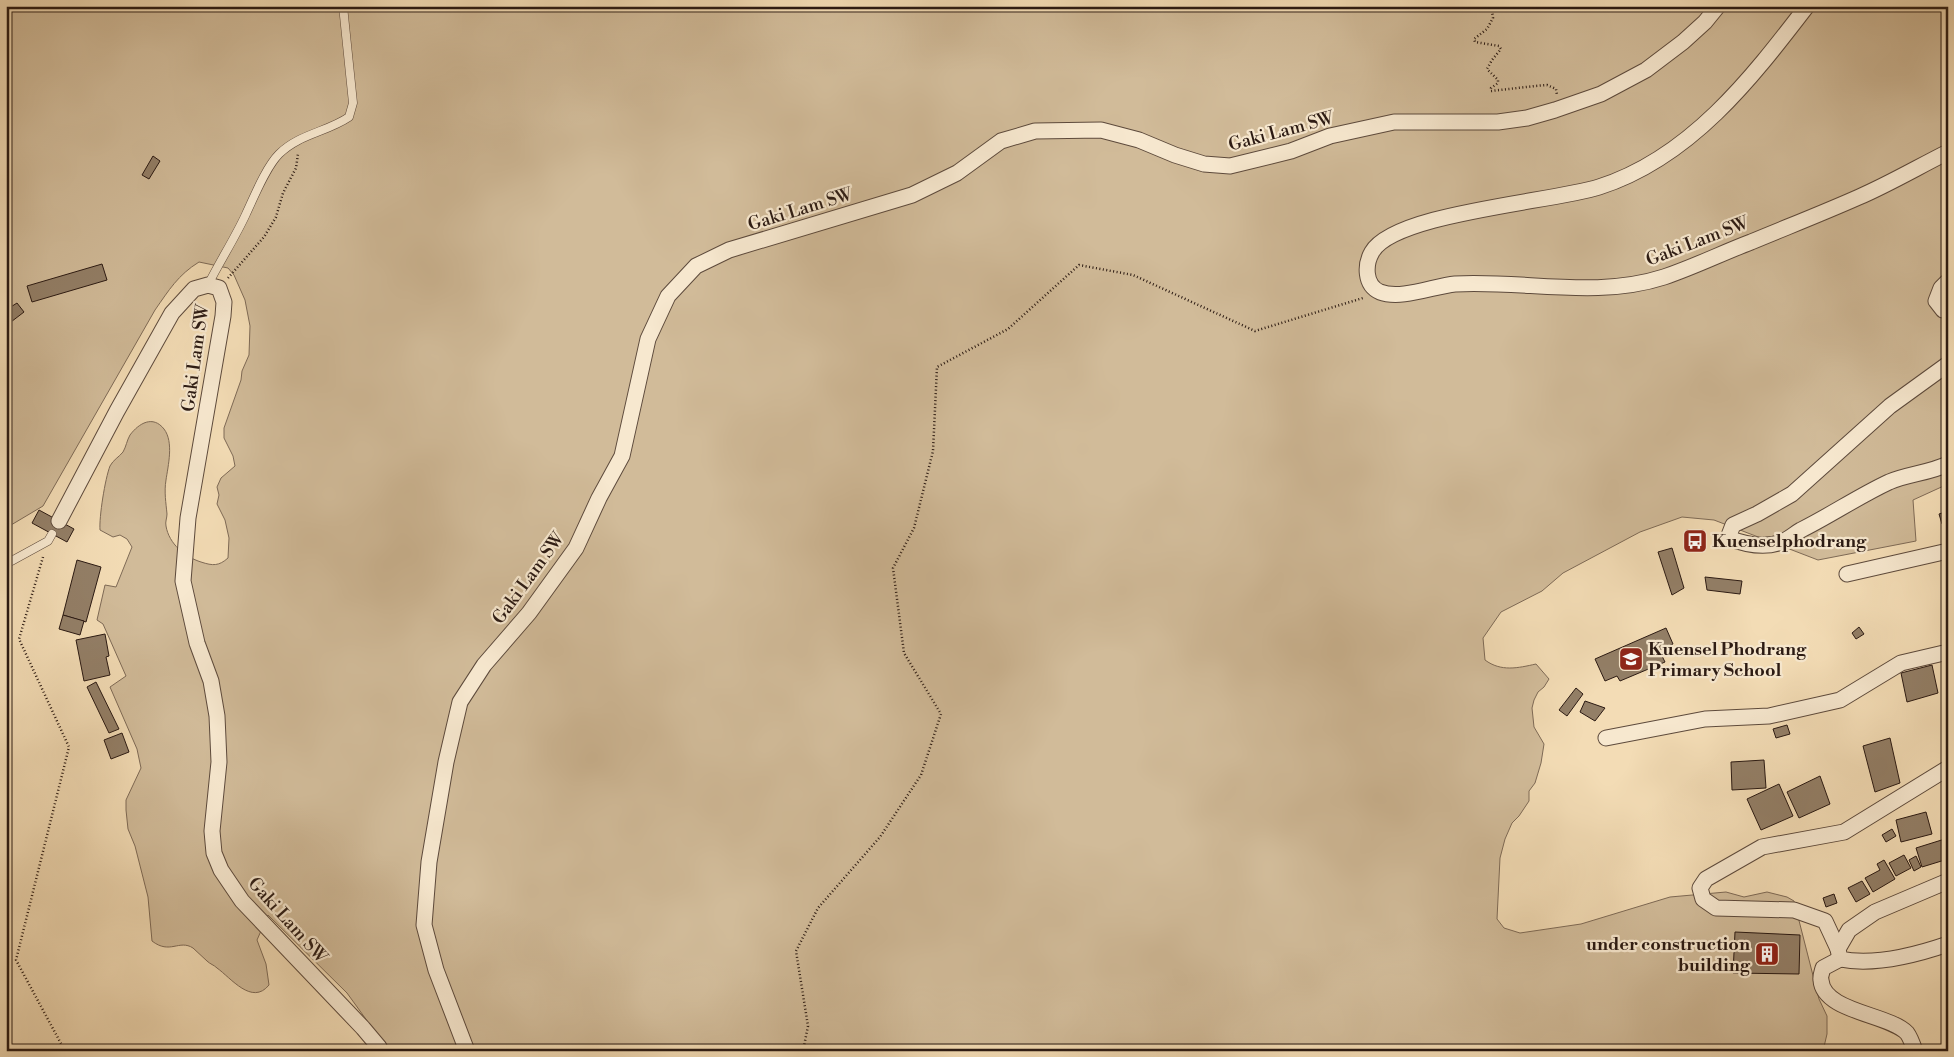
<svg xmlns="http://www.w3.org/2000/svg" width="1954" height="1057" font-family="'Libre Bodoni',serif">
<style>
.green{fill:#d1bb99;stroke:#7e6a56}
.building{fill:#937f67;stroke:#2b1a13}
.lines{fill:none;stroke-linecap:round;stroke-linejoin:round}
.service-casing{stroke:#5d4a3c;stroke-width:9}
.minor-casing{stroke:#5d4a3c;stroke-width:17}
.path{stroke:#2b1a13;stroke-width:2.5;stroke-dasharray:1 2.5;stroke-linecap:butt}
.service{stroke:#f7e8cf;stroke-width:8}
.minor{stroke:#f7e8cf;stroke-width:15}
.labels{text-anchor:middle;stroke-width:4.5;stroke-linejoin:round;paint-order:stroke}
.street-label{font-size:18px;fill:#2b1a13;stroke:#f7e8cf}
.poi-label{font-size:18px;font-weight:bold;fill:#2b1a13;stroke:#f7e8cf;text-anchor:start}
</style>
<rect width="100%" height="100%" fill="#f3dcb5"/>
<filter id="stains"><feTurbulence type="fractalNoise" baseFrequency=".004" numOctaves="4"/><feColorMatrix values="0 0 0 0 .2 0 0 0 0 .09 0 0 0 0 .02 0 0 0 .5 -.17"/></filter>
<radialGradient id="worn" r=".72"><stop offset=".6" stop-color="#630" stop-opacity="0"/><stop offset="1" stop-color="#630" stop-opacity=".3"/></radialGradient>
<path class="green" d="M6,6H1948V484L1913,500L1916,541L1818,560L1714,520L1682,517L1640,532L1563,573L1542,591L1501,612L1483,638L1485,660C1501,672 1518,668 1536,664L1549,679L1544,687L1538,692L1534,700L1532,708L1534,727L1544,744L1541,763L1535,783L1529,791V801L1519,816L1512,823L1505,839L1500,858L1497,919L1504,928L1520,933L1581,924L1670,897L1726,892L1744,897L1767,892L1787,897L1794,901L1819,999L1827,1016V1034L1823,1051H389L347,993L268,915L257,940L266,964L269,985C252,1006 231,978 217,968C214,965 210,964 207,961C202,957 198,952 193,948C179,939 170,955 152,941L148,897L135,846L128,829L126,810V800L141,768L137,749L110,687L126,676L103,624L97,620L105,585L116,587L132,547L127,539L120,535L113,537L100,530C99,517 105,479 110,466C113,460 119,457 123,452C126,447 127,440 130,435C139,423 153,415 164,429C174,442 168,466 166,480C164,492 166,503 167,514C167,518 165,522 166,526C169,544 185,557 201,562C213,566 219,566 228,558L229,538L225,520L217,504L219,495L217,487L221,478L235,466L233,456L224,438V428L241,380L242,371L249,355L250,326L245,300L234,275L228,268L199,262C178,275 169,290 155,310L43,506L6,528Z"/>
<g class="building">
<path d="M153,156L160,161L149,179L142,175Z"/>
<path d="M102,264L107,280L32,302L27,286Z"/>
<path d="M17,303L24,312L7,325L6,310Z"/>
<path d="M39,510L74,529L67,542L32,523Z"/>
<path d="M1948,511V522L1942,524L1939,514Z"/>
<path d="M1672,548L1684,588L1672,595L1658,552Z"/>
<path d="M77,560L101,567L86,622L63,615Z"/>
<path d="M1705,577L1742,581L1740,594L1707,590Z"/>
<path d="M63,615L84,621L80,635L59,629Z"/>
<path d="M1859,627L1864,634L1856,639L1852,633Z"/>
<path d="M1666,628L1673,644L1659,650L1665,662L1620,681L1617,676L1605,681L1595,659Z"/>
<path d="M105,634L109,656L106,657L110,675L84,681L76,640Z"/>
<path d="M1932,665L1938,693L1907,702L1901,673Z"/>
<path d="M96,682L119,729L109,733L87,687Z"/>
<path d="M1576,688L1583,694L1567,716L1559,710Z"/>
<path d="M1585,701L1605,708L1595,721L1580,712Z"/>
<path d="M1787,725L1790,734L1776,738L1773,729Z"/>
<path d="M122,733L129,752L111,759L104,740Z"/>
<path d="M1890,738L1900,783L1875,792L1863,746Z"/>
<path d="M1764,760L1766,788L1732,790L1731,762Z"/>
<path d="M1820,776L1830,804L1799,818L1787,792Z"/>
<path d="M1779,784L1793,816L1761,830L1747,799Z"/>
<path d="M1926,812L1932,834L1901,842L1896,820Z"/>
<path d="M1892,829L1896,836L1886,842L1882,835Z"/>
<path d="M1948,838V859L1922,867L1916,848Z"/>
<path d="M1904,855L1911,868L1896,876L1889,863Z"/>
<path d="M1916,856L1921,867L1914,871L1909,860Z"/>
<path d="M1884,860L1895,879L1873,892L1865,878L1880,870L1877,864Z"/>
<path d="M1862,881L1870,894L1856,902L1848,888Z"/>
<path d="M1834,894L1837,903L1826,907L1823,898Z"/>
<path d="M1735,932L1800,935L1799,974L1733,973Z"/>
</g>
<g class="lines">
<defs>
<g id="service">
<path d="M208,285C220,261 235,238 246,214C254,197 266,167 279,154C299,134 327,132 349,117L353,103L343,6"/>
<path d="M6,564L48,541L52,534"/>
</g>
<g id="minor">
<path d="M1807,6C1751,79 1690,158 1599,187C1552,202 1394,213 1372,252C1365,264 1364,285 1380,292C1401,300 1434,286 1455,284C1525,280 1596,299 1664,277C1694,267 1722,253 1751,242C1787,227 1823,213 1859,197C1889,184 1918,167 1948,152"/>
<path d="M1948,281L1941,288L1936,301L1943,310L1948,309"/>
<path d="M1948,364L1890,406L1792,494L1757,514L1733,525L1728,538C1744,544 1764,549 1781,542C1788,540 1794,534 1801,530C1831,515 1859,496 1889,482C1908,474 1929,473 1948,464"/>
<path d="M59,521L117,411L172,313L194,289L208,285L219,288L224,302L223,316L188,518L183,581L197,643L211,681L217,716L219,762L212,831L214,853L221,870L242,901L363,1028L379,1047L381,1051"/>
<path d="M1847,574L1948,551"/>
<path d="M1606,738L1705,719L1769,716L1840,700L1901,663L1948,652"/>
<path d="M1948,881L1875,912L1849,930L1838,949L1840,959C1873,966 1916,955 1948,944"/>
<path d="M1838,949L1825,921L1794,910L1716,908L1703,899L1700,888L1706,879L1762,847L1844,832L1948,768"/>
<path d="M1840,959L1823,968C1822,972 1820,977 1821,980C1823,1012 1889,1014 1907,1033C1910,1037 1913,1045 1915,1051"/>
<path d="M467,1051L436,970L424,925L429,862L446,762L460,702L484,665L529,613L576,548L599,498L622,456L648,339L668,296L696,266L729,250L912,195L957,173L1001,141L1035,131L1101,130L1139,140L1175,155L1204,164L1230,166L1291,151L1330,136L1394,122H1498L1527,118L1555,110L1601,94L1646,70L1683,42L1705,22L1718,6"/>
</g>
</defs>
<use href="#service" class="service-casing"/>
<use href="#minor" class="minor-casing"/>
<g class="path">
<path d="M1464,6L1485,8L1492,11L1493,18L1487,29L1474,39L1475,42L1499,46L1501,49L1492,60L1487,69L1498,80V83L1491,88V91L1535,86L1547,85L1556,89L1557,95"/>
<path d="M228,278L264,237L276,217L283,193L296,168L298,154"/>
<path d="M43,557L19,639L69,747L16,960L65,1051"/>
<path d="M803,1051L808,1026L796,951L818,908L880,837L921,775L941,714L904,653L893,568L914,528L933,451L937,367L1008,329L1079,265L1133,275L1255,331L1363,298"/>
</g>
<use href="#service" class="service"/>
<use href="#minor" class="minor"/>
</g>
<defs>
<symbol id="bus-square" viewBox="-11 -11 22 22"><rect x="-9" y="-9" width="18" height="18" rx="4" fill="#8f2418" stroke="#f7e8cf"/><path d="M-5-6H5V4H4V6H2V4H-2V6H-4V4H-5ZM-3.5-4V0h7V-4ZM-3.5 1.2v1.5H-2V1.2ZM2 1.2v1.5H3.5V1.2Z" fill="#fff"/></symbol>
<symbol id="school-square" viewBox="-11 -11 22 22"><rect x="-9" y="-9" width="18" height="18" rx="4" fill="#8f2418" stroke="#f7e8cf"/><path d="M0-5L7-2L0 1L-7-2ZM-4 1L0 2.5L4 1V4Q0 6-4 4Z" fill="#fff"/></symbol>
<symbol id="building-square" viewBox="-11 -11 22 22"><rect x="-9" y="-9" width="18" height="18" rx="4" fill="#8f2418" stroke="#f7e8cf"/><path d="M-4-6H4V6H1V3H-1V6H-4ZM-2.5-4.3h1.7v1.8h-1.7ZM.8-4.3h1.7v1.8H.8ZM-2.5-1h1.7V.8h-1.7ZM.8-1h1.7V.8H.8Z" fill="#fff"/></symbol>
</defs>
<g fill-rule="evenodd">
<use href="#bus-square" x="1681" y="527" width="28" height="28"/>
<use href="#school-square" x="1617" y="645" width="28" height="28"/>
<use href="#building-square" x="1753" y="940" width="28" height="28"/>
</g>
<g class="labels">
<g class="street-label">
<text transform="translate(1281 131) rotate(-15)" y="6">Gaki Lam SW</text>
<text transform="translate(800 209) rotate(-17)" y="6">Gaki Lam SW</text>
<text transform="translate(1697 241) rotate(-21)" y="6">Gaki Lam SW</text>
<text transform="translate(195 358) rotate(-82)" y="6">Gaki Lam SW</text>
<text transform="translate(528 578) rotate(-54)" y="6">Gaki Lam SW</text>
<text transform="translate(288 920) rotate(48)" y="6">Gaki Lam SW</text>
</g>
<g class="poi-label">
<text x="1712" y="547">Kuenselphodrang</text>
<text x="1648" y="655">Kuensel Phodrang<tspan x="1648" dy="21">Primary School</tspan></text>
<text x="1750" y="950" text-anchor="end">under construction<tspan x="1750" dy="21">building</tspan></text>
</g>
</g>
<rect width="1954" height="1057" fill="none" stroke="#f3dcb5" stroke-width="25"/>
<rect x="8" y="8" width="1939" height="1042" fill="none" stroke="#2b1a13" stroke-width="2.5"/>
<rect x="12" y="12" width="1929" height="1032" fill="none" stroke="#2b1a13"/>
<rect width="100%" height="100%" filter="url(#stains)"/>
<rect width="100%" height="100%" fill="url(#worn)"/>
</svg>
